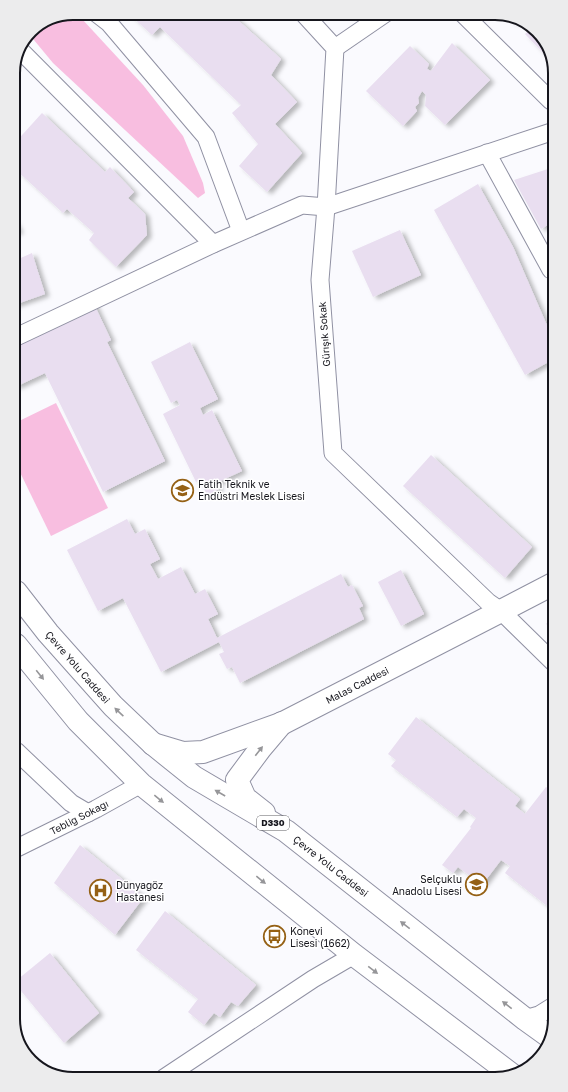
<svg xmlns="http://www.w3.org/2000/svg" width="568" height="1092" font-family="'Golos Text',sans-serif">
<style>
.green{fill:#f8bee0}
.building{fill:#e9def0;filter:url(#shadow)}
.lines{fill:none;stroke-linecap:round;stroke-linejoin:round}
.street-casing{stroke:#9091a3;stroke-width:19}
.secondary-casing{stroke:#9091a3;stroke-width:24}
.highway-casing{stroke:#9091a3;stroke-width:24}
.street{stroke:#fff;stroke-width:17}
.secondary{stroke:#fff;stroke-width:22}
.highway{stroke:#fff;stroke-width:22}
.oneway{fill:#969699}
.labels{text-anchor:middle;stroke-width:3;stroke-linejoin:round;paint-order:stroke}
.shield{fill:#fff;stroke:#5c5c61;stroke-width:1}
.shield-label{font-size:9px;font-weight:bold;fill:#16161d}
.street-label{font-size:10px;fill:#16161d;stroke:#fff}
.poi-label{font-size:10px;fill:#16161d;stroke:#fff;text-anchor:start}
.rim{fill:none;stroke:#16161d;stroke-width:2}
</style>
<defs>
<filter id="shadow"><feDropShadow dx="4.5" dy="2.5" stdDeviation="2" flood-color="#0004"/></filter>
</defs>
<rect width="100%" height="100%" fill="#fafafe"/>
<g class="green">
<path d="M73,13L82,19L143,85L183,136L203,183L205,193L198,198L53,63L29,34L31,30Z"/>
<path d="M56,403L108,508L51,536L15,462V423Z"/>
</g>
<g class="building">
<path d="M128,13H230L281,59L271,75L297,102L275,124L302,153L267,192L239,166L258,144L232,113L241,105L160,27L152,35Z"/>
<path d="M506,16L516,19L517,20L514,23Z"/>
<path d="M533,27L550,50V60L525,34Z"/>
<path d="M452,43L490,80L445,125L425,106L426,95L422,91L418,98L419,103L415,107L417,111L403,126L366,91L410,46L429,64L427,69L431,71Z"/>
<path d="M42,113L105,172L110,167L134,192L128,198L145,214L147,235L116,267L89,240L94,233L67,209L63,213L14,168L13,145Z"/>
<path d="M551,168V223L541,229L514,180Z"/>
<path d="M478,184L513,247L552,337V360L525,375L434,210Z"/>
<path d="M14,220L19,231L14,233Z"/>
<path d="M400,230L421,275L373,297L352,251Z"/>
<path d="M32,253L45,294L14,305V261Z"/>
<path d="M93,302L111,340L107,342L165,461L103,492L45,373L15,387L14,341Z"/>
<path d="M190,342L218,399L200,408L203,415L212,410L242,471L216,483L219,489L207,495L200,480L196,482L163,414L180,405L177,400L171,403L151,362Z"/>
<path d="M431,455L532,547L505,578L403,486Z"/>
<path d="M127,519L135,534L145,529L160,559L150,564L158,579L181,567L195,594L205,589L218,614L208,619L217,638L341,574L348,587L352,585L363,606L359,608L364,619L240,683L232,667L227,669L219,654L224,652L219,642L161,672L123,598L98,611L67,550Z"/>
<path d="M401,570L424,614L401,626L378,582Z"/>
<path d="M553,616V630L546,624Z"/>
<path d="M416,717L520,799L515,806L525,814L546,787L554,793V904L551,909L505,873L510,866L501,860L482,885L458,867L453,873L442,865L471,828L470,827L476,818L464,809L457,817L391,766L396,760L388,754Z"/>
<path d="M80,845L144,897L115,935L54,883Z"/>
<path d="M165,911L256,985L238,1006L231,1002L220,1017L214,1013L204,1025L188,1012L198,999L136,950Z"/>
<path d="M50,953L99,1013L64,1043L17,986V980Z"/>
</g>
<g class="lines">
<defs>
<g id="street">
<path d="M96,13L109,23L206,137L241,231"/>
<path d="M303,13L335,48L326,207L320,280L333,453L488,602L501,611L553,662"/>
<path d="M462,13L551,101"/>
<path d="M335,48L386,13"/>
<path d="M21,51L213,244"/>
<path d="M487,153L551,270"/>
<path d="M14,338L213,244L302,205L326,207L551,132"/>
<path d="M16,751L71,803L88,813"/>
<path d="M17,848L96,809L141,784"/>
<path d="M525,1019L539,1015L555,1005"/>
<path d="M164,1078L313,979L354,955"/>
</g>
<g id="secondary">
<path d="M153,744L183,753L203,752L283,723L501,611L553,584"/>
<path d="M264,813L245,798L237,780L260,749L282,723"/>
</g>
<g id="highway">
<path d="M16,592L48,633L113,706L153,744L194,777L286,831L525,1019L550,1037"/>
<path d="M16,645L78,721L141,784L354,955L511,1074"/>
</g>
</defs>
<use href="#street" class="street-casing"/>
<use href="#secondary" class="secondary-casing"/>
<use href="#highway" class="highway-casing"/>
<use href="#street" class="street"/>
<use href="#secondary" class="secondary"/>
<use href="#highway" class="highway"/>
</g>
<defs><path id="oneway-solid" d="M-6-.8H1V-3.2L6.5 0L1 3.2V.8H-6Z"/></defs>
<g class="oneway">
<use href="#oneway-solid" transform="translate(40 675) rotate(51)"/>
<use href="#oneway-solid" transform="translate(119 712) rotate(-137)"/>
<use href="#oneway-solid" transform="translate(259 751) rotate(-52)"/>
<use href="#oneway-solid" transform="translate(220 793) rotate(-150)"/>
<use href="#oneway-solid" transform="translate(159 799) rotate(39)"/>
<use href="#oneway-solid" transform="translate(261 880) rotate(39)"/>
<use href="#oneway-solid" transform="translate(405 925) rotate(-142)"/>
<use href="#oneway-solid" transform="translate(373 970) rotate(37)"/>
<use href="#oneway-solid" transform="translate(507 1005) rotate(-142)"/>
</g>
<defs>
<symbol id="school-ring" viewBox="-11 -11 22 22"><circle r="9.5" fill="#fff" stroke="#956115" stroke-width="1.5"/><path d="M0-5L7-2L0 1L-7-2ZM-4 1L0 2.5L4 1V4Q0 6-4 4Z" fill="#956115"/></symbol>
<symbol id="hospital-ring" viewBox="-11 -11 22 22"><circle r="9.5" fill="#fff" stroke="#956115" stroke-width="1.5"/><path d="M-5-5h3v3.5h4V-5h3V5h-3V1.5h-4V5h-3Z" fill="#956115"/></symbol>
<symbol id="bus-ring" viewBox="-11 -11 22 22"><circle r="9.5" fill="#fff" stroke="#956115" stroke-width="1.5"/><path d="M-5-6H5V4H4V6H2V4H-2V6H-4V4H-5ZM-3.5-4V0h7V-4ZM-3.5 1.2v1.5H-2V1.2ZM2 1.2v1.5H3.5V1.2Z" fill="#956115"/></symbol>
</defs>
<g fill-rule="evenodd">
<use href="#school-ring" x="170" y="478" width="25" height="25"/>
<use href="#school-ring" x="464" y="872" width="25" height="25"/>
<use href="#hospital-ring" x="88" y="878" width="25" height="25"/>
<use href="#bus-ring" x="262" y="924" width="25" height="25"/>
</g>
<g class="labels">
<rect class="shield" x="257" y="816" width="32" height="14" rx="3"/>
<g class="shield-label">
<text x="273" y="826">D330</text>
</g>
<g class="street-label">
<text transform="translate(324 334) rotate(-94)" y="4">Gürışık Sokak</text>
<text transform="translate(78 667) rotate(49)" y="4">Çevre Yolu Caddesi</text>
<text transform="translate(357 685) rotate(-27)" y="4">Malas Caddesi</text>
<text transform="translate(79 817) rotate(-27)" y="4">Tebliğ Sokağı</text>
<text transform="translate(331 866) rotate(38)" y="4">Çevre Yolu Caddesi</text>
</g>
<g class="poi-label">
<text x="198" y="488">Fatih Teknik ve<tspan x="198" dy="12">Endüstri Meslek Lisesi</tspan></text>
<text x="462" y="883" text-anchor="end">Selçuklu<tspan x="462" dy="12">Anadolu Lisesi</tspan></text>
<text x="116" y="889">Dünyagöz<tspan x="116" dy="12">Hastanesi</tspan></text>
<text x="290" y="935">Konevi<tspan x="290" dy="12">Lisesi (1662)</tspan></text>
</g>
</g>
<path d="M0 0H568V1092H0ZM73 20H495A53 53 0 0 1 548 73V1019A53 53 0 0 1 495 1072H73A53 53 0 0 1 20 1019V73A53 53 0 0 1 73 20Z" fill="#ececed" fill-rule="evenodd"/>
<path class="rim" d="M73 20H495A53 53 0 0 1 548 73V1019A53 53 0 0 1 495 1072H73A53 53 0 0 1 20 1019V73A53 53 0 0 1 73 20Z"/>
</svg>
